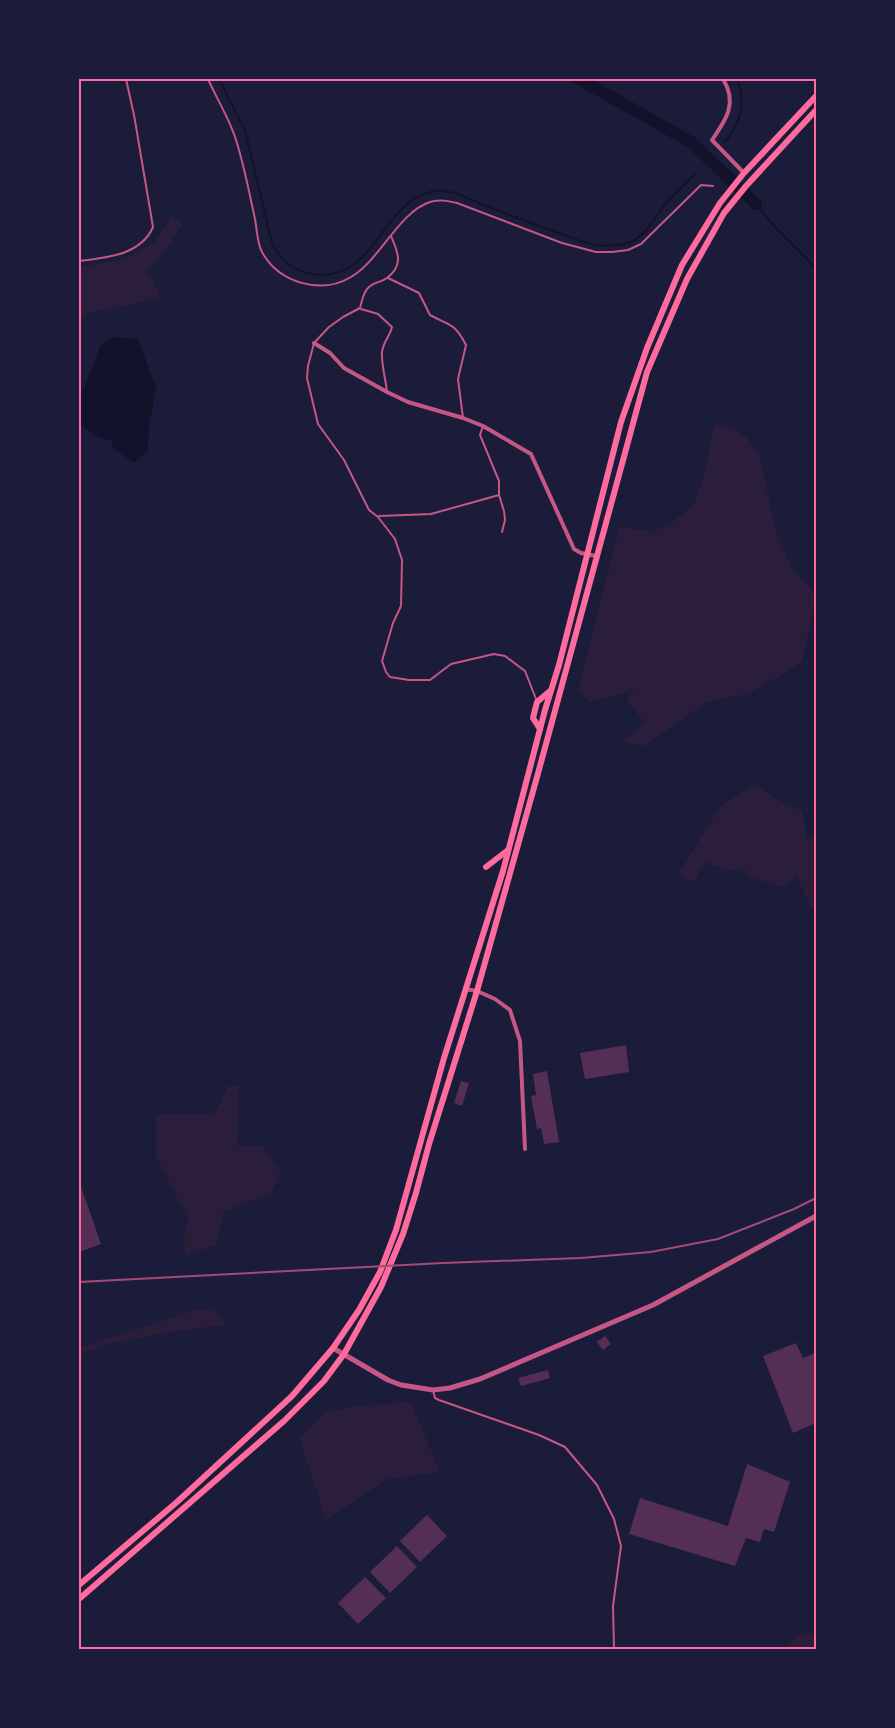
<svg xmlns="http://www.w3.org/2000/svg" width="895" height="1728" font-family="'Alegreya Sans',sans-serif">
<style>
.green{fill:#2a1e3b}
.water{fill:#12122b}
.lines{fill:none;stroke-linecap:round;stroke-linejoin:round}
.stream{stroke:#12122b;stroke-width:2}
.river{stroke:#12122b;stroke-width:12}
.building{fill:#542f53}
.service{stroke:#c65784;stroke-width:2}
.minor{stroke:#c65784;stroke-width:4}
.tertiary{stroke:#c65784;stroke-width:5}
.primary{stroke:#ff6b9d;stroke-width:6}
.rail{stroke:#a44b75;stroke-width:2}
.neatline{fill:none;stroke:#ff6b9d;stroke-width:2}
</style>
<rect width="100%" height="100%" fill="#1b1b3a"/>
<g class="green">
<path d="M171,217L183,224L162,255L146,271L154,282L161,298L90,313L79,320V267L124,259L155,242Z"/>
<path d="M714,424L733,429L748,439L759,455L777,534L793,570L816,594V602L802,661L780,676L747,694L707,702L644,746L622,742L645,723L627,700L634,687L623,694L589,702L578,690L620,526L652,532L672,523L695,502L705,471Z"/>
<path d="M755,785L780,801L802,811L807,839L816,838V856L814,859L816,869V909L810,907L797,876L783,887L748,877L744,869L726,870L705,862L694,882L678,874L721,805Z"/>
<path d="M228,1086H239L237,1146L262,1145L281,1173L271,1193L224,1212L216,1245L185,1256L184,1233L189,1221L156,1156V1114L215,1113Z"/>
<path d="M214,1308L225,1325C176,1331 126,1337 79,1354V1348L84,1346L196,1310Z"/>
<path d="M411,1402L440,1472L387,1479L326,1520L299,1438L326,1412L357,1406Z"/>
<path d="M805,1632L816,1635V1649H782Z"/>
</g>
<path class="water" d="M114,337L138,339L156,388L149,425L148,450L134,463L112,447V441L98,437L79,423V393L85,386L101,344Z"/>
<g class="lines">
<g class="stream">
<path d="M219,79L245,130L272,243C281,260 293,271 312,274C376,283 380,204 430,192C448,187 465,197 481,204C507,214 533,224 559,233C570,237 581,242 592,244C603,247 622,246 633,241C648,233 657,213 668,201C676,192 686,183 695,174"/>
<path d="M725,142C740,124 748,101 736,79"/>
<path d="M756,204L774,226L816,268"/>
</g>
<path class="river" d="M579,79L691,142L756,204"/>
</g>
<g class="building">
<path d="M626,1045L629,1072L585,1079L580,1053Z"/>
<path d="M547,1071L559,1142L544,1144L541,1128L537,1129L531,1096L536,1095L533,1074Z"/>
<path d="M461,1081L469,1083L462,1106L454,1103Z"/>
<path d="M79,1181L101,1244L79,1252Z"/>
<path d="M605,1336L611,1344L603,1350L597,1342Z"/>
<path d="M796,1343L803,1358L816,1353V1423L793,1433L763,1356Z"/>
<path d="M548,1370L550,1378L521,1386L518,1378Z"/>
<path d="M747,1464L790,1482L774,1532L764,1529L760,1542L746,1538L735,1566L629,1534L640,1498L728,1526Z"/>
<path d="M427,1515L447,1536L420,1562L400,1541Z"/>
<path d="M397,1546L417,1567L390,1593L370,1572Z"/>
<path d="M365,1577L386,1598L358,1624L338,1603Z"/>
</g>
<g class="lines">
<g class="service">
<path d="M208,79C216,97 227,115 234,134C243,159 249,192 255,219C257,229 257,243 262,252C279,283 321,295 351,277C380,260 399,212 430,202C439,199 448,201 457,203L562,243L596,252H612L628,250L641,244L701,185L713,186"/>
<path d="M391,236C398,252 404,265 387,278C382,282 374,282 369,287C363,292 362,301 360,308L343,317L329,327L314,343L308,366L307,378L318,424L344,460L369,510L378,517L395,539L402,560L401,606L393,623L382,661L386,672L390,677L409,680H430L451,664L494,654L505,656L525,671L536,699"/>
<path d="M79,261C106,258 141,255 153,227L134,115L126,79"/>
<path d="M388,278L419,293L430,315C450,326 454,322 466,345L458,379L463,418"/>
<path d="M361,309L378,314L392,327C390,336 383,342 382,352C381,363 386,381 387,392"/>
<path d="M483,426L480,435L499,481V495L504,511L505,520L502,532"/>
<path d="M379,516L431,514L499,495"/>
<path d="M433,1390L435,1398L439,1400L539,1435L565,1447L597,1485L614,1519L621,1546L613,1606L614,1649"/>
</g>
<g class="minor">
<path d="M723,79C738,103 726,120 712,140L744,173"/>
<path d="M314,343L330,353L344,368L387,392L408,402L463,418L483,426L531,454L574,549L581,553L596,556"/>
<path d="M465,989L477,991L495,999L510,1010L520,1041L525,1149"/>
</g>
<path class="tertiary" d="M333,1348L388,1380L401,1385L433,1390L450,1388L480,1379L653,1305L816,1216"/>
<g class="primary">
<path d="M540,729L533,718L537,702L550,691"/>
<path d="M486,867L508,850"/>
<path d="M79,1585L177,1502L292,1396L333,1348L359,1310L380,1272L396,1230L444,1058L503,871L545,710L559,665L621,422L647,348L682,265L720,203L744,173L816,96"/>
<path d="M79,1599L284,1421L324,1381L344,1354L381,1287L403,1234L416,1193L429,1144L477,991L537,777L647,372L687,279L724,213L746,186L816,110"/>
</g>
<path class="rail" d="M79,1282L443,1263L581,1258L651,1252L718,1239L794,1209L816,1198"/>
</g>
<rect width="895" height="1728" fill="none" stroke="#1b1b3a" stroke-width="160"/>
<rect x="80" y="80" width="735" height="1568" class="neatline"/>
</svg>
